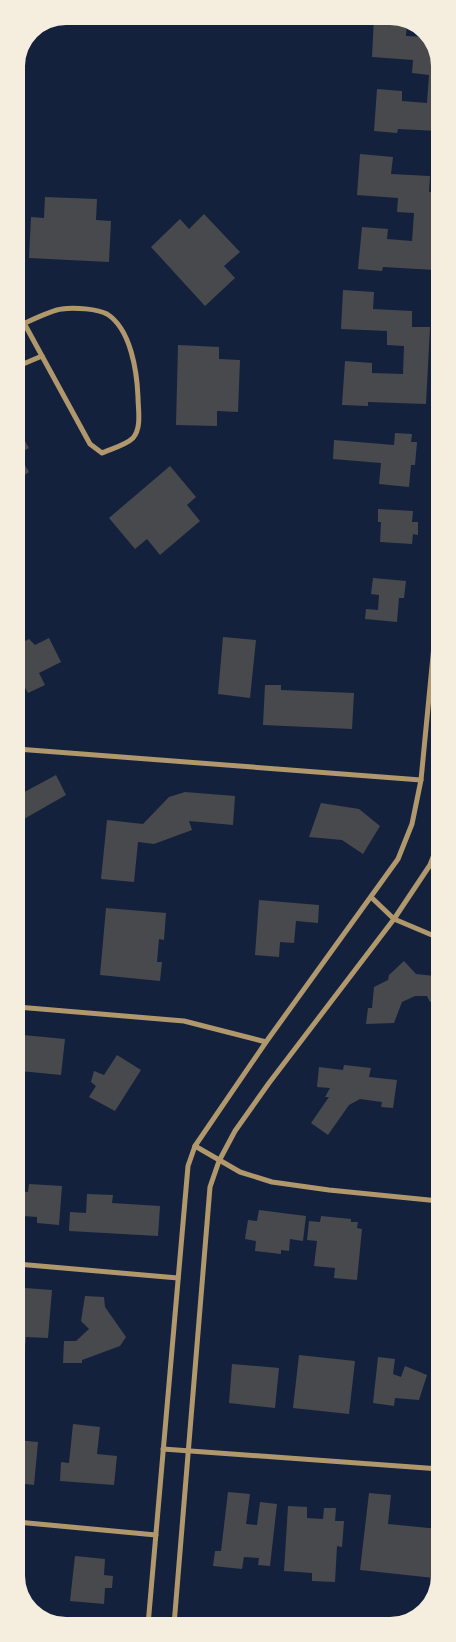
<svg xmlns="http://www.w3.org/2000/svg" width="456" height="1642" font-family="'Playfair Display',serif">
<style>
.building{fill:#48494c}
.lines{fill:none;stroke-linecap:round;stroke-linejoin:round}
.minor{stroke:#b1986c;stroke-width:5}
</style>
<rect width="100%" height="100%" fill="#14213d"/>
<g class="building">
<path d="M374,17L399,18L407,21L406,36L428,37L439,56V131L398,129L397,133L374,131L377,89L402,91V101L427,103L429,75L412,73L413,60L372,57Z"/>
<path d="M360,154L393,157L391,174L430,176L429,192L439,193V220L435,270L383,267L382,271L358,269L362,227L388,229L387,239L412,241L414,213L397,212L398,198L357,195Z"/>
<path d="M45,197L97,199L96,220L111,221L109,262L29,258L31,217L44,218Z"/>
<path d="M204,214L240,252L224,266L235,278L205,306L151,247L180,219L189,229Z"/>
<path d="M343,290L374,292L373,309L412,311V327H430L426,404L368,402V406L342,405L345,361L372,363V373L403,374L404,346L387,345V331L341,329Z"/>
<path d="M178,345L219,347V359L240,360L238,412L217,411V426L176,425Z"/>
<path d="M16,426L29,448L18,454L29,472L17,480Z"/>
<path d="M395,433L412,434L411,442H417L415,465H411L409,487L379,484L381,463L333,459L334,440L394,445Z"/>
<path d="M170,466L196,497L187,505L200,521L160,555L147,539L135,549L109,518Z"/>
<path d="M378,509L413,511L412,522H418V535L413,534L412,544L380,542L381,522H378Z"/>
<path d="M373,578L406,581L404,598H399L397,622L365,619L366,609L378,610L379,595L371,594Z"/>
<path d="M223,637L256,640L250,698L218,694Z"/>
<path d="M49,638L61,662L39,673L45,685L28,693L20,679L17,678V645L29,639L35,645Z"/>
<path d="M265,685H281V690L354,693L352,729L263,725Z"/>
<path d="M56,775L66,795L17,823V796Z"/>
<path d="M185,792L235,796L233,825L189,821L192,830L154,844L138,842L134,882L101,879L107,820L143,824L169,797Z"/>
<path d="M321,803L359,809L380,826L363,854L342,840L309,837Z"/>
<path d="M259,900L319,905L318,923L296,921L294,943L280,942L279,957L255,955Z"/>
<path d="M106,908L166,913L164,940L159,939L157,962H162L160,981L100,975Z"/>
<path d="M404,961L416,974L434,976V978L439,979V998L430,1002L427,996H415L402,1002L394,1023L366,1024L368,1008H372L374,987L388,980L389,975Z"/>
<path d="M23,1035L65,1039L61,1075L20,1071Z"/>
<path d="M117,1055L141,1070L115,1111L89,1097L96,1086L91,1082L94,1071L104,1075Z"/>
<path d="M344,1065L371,1068L369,1077L397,1080L393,1108L381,1107L382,1102L360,1099L349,1105L328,1135L311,1123L329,1097H325L330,1088L317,1087L319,1067L343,1070Z"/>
<path d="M29,1184L62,1186L59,1225L37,1223V1217L23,1216L24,1202H17V1191L28,1192Z"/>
<path d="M87,1194L113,1195L112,1203L160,1206L158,1236L69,1231L70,1212L86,1213Z"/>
<path d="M259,1210L306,1216L303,1241L290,1239L289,1251L281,1250V1254L255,1251L256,1241L245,1239L248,1220L257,1221Z"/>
<path d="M321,1216L351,1219V1222H358L357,1228L362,1229L357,1280L334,1278L335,1268L314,1266L317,1241L307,1240L309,1221L320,1222Z"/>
<path d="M25,1288L52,1290L48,1338L26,1337L25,1346L17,1345V1301L24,1302Z"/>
<path d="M85,1296L104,1297L105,1307L126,1337L120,1346L82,1360V1363H63L64,1341H76L89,1329L81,1321Z"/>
<path d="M299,1355L355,1361L349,1414L293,1408Z"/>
<path d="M378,1357L395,1359L393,1374L401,1377L405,1366L427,1375L419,1400L395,1398L394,1406L373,1403Z"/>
<path d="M232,1364L279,1368L275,1408L229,1403Z"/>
<path d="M73,1424L100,1427L97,1454L117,1456L114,1485L60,1481L61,1462L69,1463Z"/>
<path d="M17,1440L38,1442L34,1485L17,1483Z"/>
<path d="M228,1492L250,1494L246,1524L257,1525L260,1502L277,1504L270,1566L258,1565L259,1558L244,1557L242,1569L213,1566L215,1551H221Z"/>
<path d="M369,1493L391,1495L388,1524L439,1529L434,1578L360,1570Z"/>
<path d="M288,1506L307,1507V1518L323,1519L324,1508H336L335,1521H344L342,1547L337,1546L335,1582L312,1581V1573L284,1571Z"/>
<path d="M75,1556L105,1559L104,1575L113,1576L112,1588H105L104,1604L70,1601Z"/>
</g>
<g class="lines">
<g class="minor">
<path d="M16,327C28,322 51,310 62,309C74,307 98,309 107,314C131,329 137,372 138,397C138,410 142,427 133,438C126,445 111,449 102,453L90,444L24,323"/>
<path d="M16,367L42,356"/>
<path d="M17,749L421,780"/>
<path d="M371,897L394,919L439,938"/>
<path d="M17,1007L184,1021L266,1042"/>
<path d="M195,1146L240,1172L272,1182L329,1190L439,1201"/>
<path d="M17,1264L178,1278"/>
<path d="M163,1449L440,1469"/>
<path d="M17,1522L156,1535"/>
<path d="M148,1625L188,1166L195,1146L266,1042L398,859L412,824L421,780L439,594"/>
<path d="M174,1625L210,1187L219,1161L235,1131L269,1083L394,919L430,865L439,842"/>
</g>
</g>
<path d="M0 0H456V1642H0ZM66 25H390A41 41 0 0 1 431 66V1576A41 41 0 0 1 390 1617H66A41 41 0 0 1 25 1576V66A41 41 0 0 1 66 25Z" fill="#f5edde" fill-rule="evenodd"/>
</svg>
